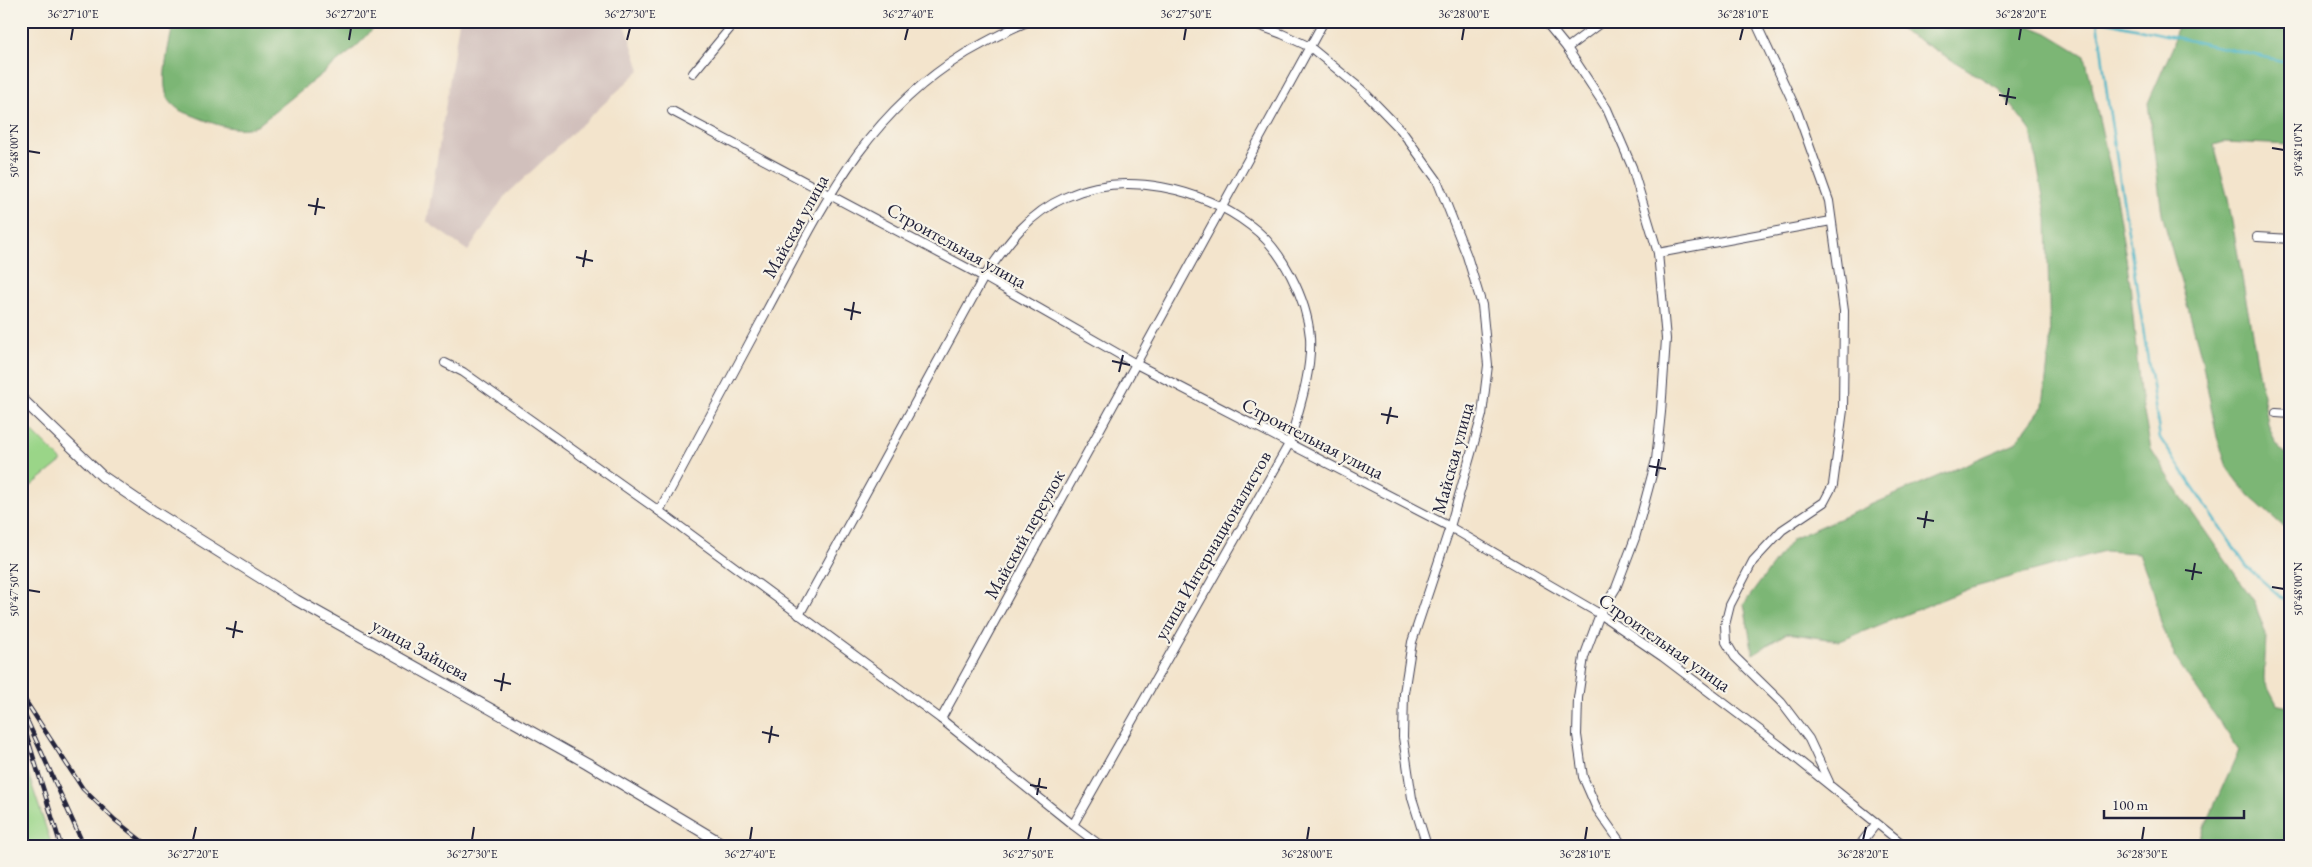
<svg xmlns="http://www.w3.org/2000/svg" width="2312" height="867" font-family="'EB Garamond',serif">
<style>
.industrial{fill:#d1c0bc}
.green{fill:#9ad588;stroke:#5e7c62}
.forest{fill:#7bb674;stroke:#4e6c58}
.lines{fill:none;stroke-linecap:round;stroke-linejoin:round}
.stream{stroke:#4ab5c7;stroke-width:2.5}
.street-casing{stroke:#413f51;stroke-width:10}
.secondary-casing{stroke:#413f51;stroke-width:12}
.street{stroke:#fff;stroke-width:8}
.secondary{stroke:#fff;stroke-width:10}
.rail-casing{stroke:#22223b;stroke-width:4.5}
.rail{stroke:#f7f3e8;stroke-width:2.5;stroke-dasharray:8;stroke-linecap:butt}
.ticks{fill:none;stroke:#22223b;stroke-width:2}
.labels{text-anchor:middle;stroke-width:4.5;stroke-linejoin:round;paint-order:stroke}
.street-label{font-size:19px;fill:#22223b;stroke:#f7f3e8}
.neatline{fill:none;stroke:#22223b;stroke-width:2}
.ticks-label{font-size:12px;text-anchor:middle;fill:#22223b}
</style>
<rect width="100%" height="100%" fill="#f7f3e8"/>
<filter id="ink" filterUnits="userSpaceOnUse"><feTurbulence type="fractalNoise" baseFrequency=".02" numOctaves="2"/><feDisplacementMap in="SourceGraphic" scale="10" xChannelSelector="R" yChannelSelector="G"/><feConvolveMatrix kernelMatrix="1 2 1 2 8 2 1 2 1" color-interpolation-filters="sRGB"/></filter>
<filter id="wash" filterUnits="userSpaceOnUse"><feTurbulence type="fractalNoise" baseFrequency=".0096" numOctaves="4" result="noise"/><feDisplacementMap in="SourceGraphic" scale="20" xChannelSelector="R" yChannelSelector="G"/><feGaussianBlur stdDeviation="1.12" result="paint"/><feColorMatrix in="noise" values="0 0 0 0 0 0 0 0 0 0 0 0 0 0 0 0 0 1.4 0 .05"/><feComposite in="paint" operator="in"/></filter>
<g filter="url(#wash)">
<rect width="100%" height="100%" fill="#f3e4cc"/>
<path class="industrial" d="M459,21H624L640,70L504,197L468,251L427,222Z"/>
<g class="green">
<path d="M21,420L62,461L21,494Z"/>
<path d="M21,752L52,846H21Z"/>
</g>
<g class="forest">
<path d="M174,21H378C362,46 340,59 318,77C297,93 277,110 257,126C230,134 207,120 181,111C175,107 168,101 166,93C161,75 170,40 174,21Z"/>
<path d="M1884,21H2018L2047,33L2085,56L2114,185L2130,283L2140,393L2151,449L2184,501L2254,601L2266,635L2264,679L2277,704L2291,708V846H2196L2239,750L2176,659L2161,623L2154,593L2139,553L2104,551L1968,589L1840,641L1787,633L1753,654L1744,604L1792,539L2015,443L2043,406L2050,344L2047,218L2031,131L1998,88L1914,37Z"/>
<path d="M2177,21H2291V145L2224,142L2214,145L2228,199L2268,423L2275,442L2291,461V533L2249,496L2227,467L2217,437L2201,355L2162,214L2148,103L2174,44Z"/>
</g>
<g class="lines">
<g class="stream">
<path d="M2098,21L2108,102L2160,438L2247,567L2291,606"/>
<path d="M2103,21L2291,63"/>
</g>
</g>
</g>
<g filter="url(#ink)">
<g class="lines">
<defs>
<g id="street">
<path d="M1247,21L1282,34L1310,47L1361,89L1401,130L1437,180L1467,256L1482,305L1488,365L1482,415L1450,527L1412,642L1404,693L1403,737L1412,798L1427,846"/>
<path d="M1545,21L1567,48L1607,109L1632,167L1658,253L1666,339L1661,412L1656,460L1635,538L1616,588L1600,614L1584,657L1578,698L1577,735L1583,777L1597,809L1623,846"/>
<path d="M1755,21L1797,111L1829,201L1844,311L1843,410L1833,485L1824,502L1782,530L1753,561L1730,605L1725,625L1726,642L1735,657L1781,702L1809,739L1829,782"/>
<path d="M1567,48L1603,21"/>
<path d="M693,73L736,21"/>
<path d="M672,111L984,277L1136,364L1450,527L1600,614L1663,657L1782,747L1905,846"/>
<path d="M2257,237L2291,239"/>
<path d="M1658,253L1831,221"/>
<path d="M445,363L463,372L507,403L659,511L941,719L1073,825L1101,846"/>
<path d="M2276,413L2291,414"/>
<path d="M659,511C695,445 730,378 766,312C822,208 862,117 966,53C987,41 1008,29 1030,21"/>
<path d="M799,615L984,277C1007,244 1027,214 1066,197C1125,170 1201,188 1251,226C1282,249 1307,299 1310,337C1312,373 1299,409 1289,444L1073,825"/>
<path d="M941,719L1324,21"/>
<path d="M1859,846L1876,824"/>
</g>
<path id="secondary" d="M21,398L102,476L152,510L296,600L587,763L726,846"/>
</defs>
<use href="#street" class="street-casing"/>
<use href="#secondary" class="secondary-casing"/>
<use href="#street" class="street"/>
<use href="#secondary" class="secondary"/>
<defs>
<g id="rail">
<path d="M21,694L83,789L115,820L148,846"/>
<path d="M21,707L84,846"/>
<path d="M25,730L61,846"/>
</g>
</defs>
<use href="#rail" class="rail-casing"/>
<use href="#rail" class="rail"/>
</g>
</g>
<path class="ticks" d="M71,40L73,28M349,40L351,28M627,40L630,28M905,40L908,28M1184,40L1186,28M1462,40L1464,28M1740,40L1743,28M2019,40L2021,28M1999,95L2016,98M2006,105L2009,88M2272,148L2284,150M28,151L40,153M308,205L325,208M315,215L318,198M576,257L593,261M583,267L586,250M844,309L861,313M851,320L854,302M1112,361L1130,365M1119,372L1123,355M1381,414L1398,417M1387,424L1391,407M1649,466L1666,469M1656,476L1659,459M1917,518L1934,521M1924,528L1927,511M2185,570L2202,573M2192,580L2195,563M2272,587L2284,589M28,590L40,592M226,628L243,632M233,638L236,621M494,680L511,684M501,691L504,673M762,732L779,736M769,743L772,726M1030,785L1047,788M1037,795L1040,778M193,840L196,827M472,840L474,827M750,840L752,827M1028,840L1031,827M1307,840L1309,827M1585,840L1587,827M1863,840L1866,827M2142,840L2144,827"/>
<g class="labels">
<g class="street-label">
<text transform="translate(795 226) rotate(-61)" y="7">Майская улица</text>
<text transform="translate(957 245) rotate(29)" y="7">Строительная улица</text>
<text transform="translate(1313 438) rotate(27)" y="7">Строительная улица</text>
<text transform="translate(1452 458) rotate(-75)" y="7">Майская улица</text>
<text transform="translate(1024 534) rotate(-61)" y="7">Майский переулок</text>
<text transform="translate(1212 545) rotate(-60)" y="7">улица Интернационалистов</text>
<text transform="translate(1665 642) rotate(35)" y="7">Строительная улица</text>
<text transform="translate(421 649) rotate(29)" y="7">улица Зайцева</text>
</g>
</g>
<rect width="2312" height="867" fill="none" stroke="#f7f3e8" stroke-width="55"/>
<path d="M2104 810v8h140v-8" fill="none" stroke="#22223b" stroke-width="2.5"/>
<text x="2112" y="810" font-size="15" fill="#22223b" stroke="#f7f3e8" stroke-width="4" paint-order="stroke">100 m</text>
<rect x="28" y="28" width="2256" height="812" class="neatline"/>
<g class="ticks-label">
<text x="73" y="18">36°27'10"E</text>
<text x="351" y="18">36°27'20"E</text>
<text x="630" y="18">36°27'30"E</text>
<text x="908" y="18">36°27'40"E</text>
<text x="1186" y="18">36°27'50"E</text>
<text x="1464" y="18">36°28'00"E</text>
<text x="1743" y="18">36°28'10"E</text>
<text x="2021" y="18">36°28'20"E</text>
<text transform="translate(2298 150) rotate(-90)" y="4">50°48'10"N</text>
<text transform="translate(14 151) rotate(-90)" y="4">50°48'00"N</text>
<text transform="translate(2298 589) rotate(-90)" y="4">50°48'00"N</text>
<text transform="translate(14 590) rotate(-90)" y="4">50°47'50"N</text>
<text x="193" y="858">36°27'20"E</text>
<text x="472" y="858">36°27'30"E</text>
<text x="750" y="858">36°27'40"E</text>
<text x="1028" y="858">36°27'50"E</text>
<text x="1307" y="858">36°28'00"E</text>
<text x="1585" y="858">36°28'10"E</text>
<text x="1863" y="858">36°28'20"E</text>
<text x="2142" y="858">36°28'30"E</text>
</g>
</svg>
